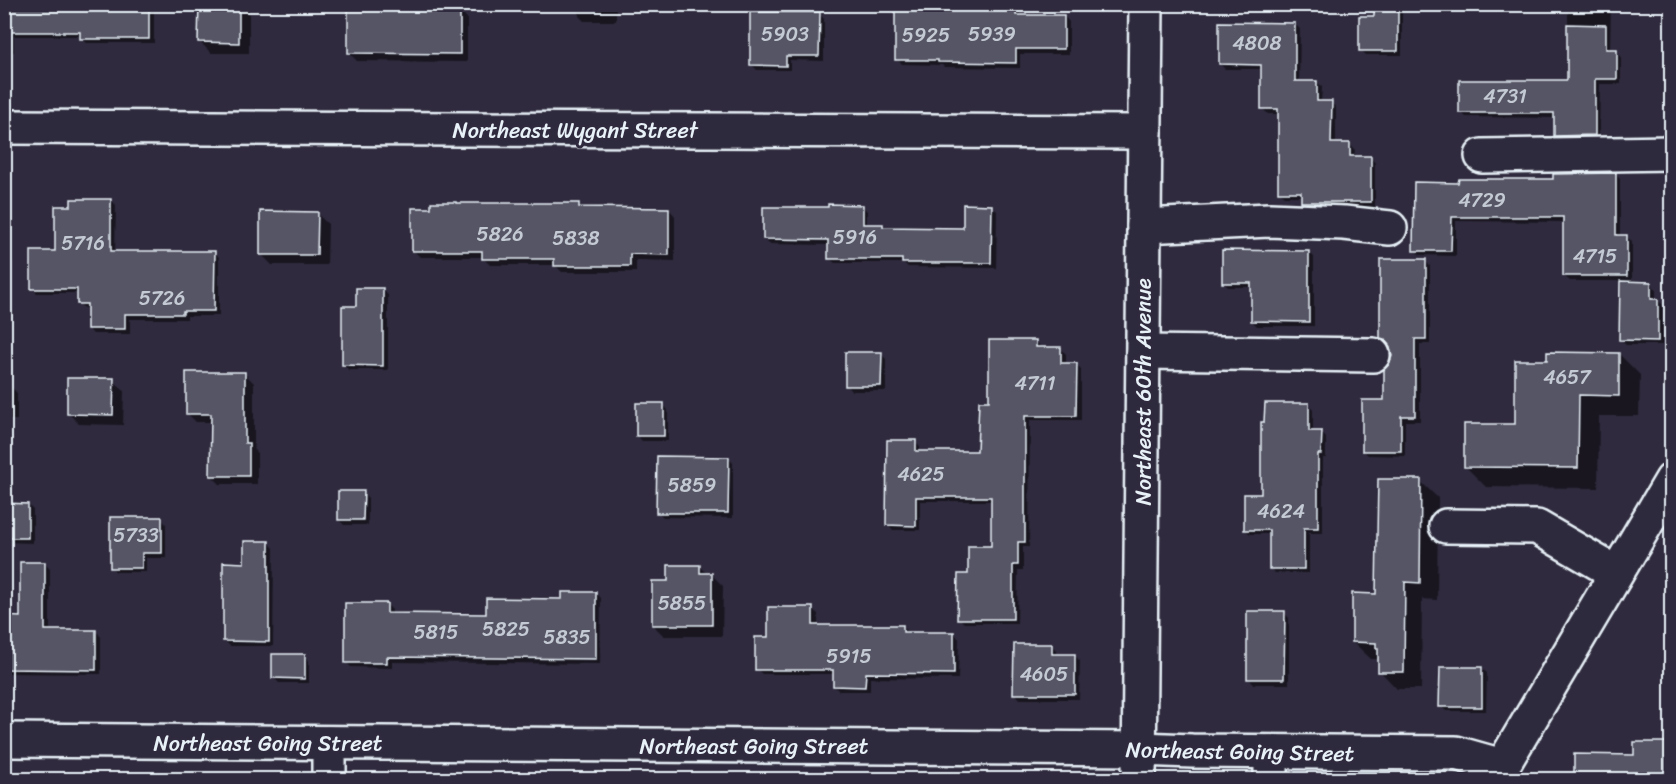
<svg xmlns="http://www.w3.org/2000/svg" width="1676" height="784" font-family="Sriracha,sans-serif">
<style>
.shadow{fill:#0007}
.building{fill:#575565;stroke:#e8f1f8;stroke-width:1.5}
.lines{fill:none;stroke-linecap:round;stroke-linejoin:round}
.minor-casing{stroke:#e8f1f8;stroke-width:38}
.major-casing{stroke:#e8f1f8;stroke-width:38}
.minor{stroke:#2f2a3d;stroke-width:33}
.major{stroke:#2f2a3d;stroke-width:33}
.labels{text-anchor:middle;stroke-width:6;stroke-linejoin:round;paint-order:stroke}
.number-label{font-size:20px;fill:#c4cad3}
.street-label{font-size:22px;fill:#e8f1f8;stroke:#2f2a3d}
</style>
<rect width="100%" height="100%" fill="#2f2a3d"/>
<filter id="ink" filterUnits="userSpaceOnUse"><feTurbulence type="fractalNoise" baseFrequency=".0167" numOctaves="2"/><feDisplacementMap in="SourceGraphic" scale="12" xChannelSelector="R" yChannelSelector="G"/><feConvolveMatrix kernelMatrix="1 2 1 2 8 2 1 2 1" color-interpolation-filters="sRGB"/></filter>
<g filter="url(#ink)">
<g class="shadow">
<path d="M4,4H154V43H87L82,38V36H14V52L4,51Z"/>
<path d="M200,4L249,5V53H211L200,42Z"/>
<path d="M349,4H429L430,10H459L467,18V62L357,61L349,53Z"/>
<path d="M579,4H620V7H616V21H584L579,16Z"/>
<path d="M849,4H886V7H852Z"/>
<path d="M969,4H1021L1020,16H1064L1069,22V54H1020V68L944,67L942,65L902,64L897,59L969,11Z"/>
<path d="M1375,4H1402V55H1366L1361,50L1375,17Z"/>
<path d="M1467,4H1492V6H1469Z"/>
<path d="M1549,4H1611L1610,50L1616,51L1621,56V84H1600L1599,140L1560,141L1555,135V118L1466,117L1461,112L1568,82V8H1553Z"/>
<path d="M819,14L824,19V61L790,60V70H757L752,65Z"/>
<path d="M1294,24L1300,29L1299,82H1317L1322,87L1321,102H1331L1336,108V145H1350L1355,150L1354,157H1370L1375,163V207L1308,206L1303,201V196H1284L1279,191V114H1268L1263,109V69H1225L1220,64Z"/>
<path d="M1615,174L1620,179V237H1627L1632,242V283L1651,284L1656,289V300H1658L1663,305V345H1626L1621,340V281H1570L1564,276V222L1456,221V256L1420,255L1415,250V184L1555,181Z"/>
<path d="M111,200L116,205L115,252H214L219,257V316H187V319H130V334H93L88,328V308H84L79,303V293H37L32,288L56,253L73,207Z"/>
<path d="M579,205L583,209H669L675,216V261L636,260V272H562L555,265H490L482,257H420L413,250Z"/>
<path d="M862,206L867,211V226H882L885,228L965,230L991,206L997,211L996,268L908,267L904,263H835L829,258L830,245L769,244L764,239Z"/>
<path d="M317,214L328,224L327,265H272L261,254Z"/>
<path d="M4,216H8L13,221V261H4Z"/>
<path d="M1309,252L1314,257V326H1257L1252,321V287H1228L1223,282Z"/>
<path d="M1425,261L1430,266V344H1420V421H1405V456L1368,455L1363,450L1386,402L1393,356L1389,343H1387L1381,337Z"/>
<path d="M383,290L388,295V370H349L343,365L358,307Z"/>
<path d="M1036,342L1041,347V349H1061L1066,354V364H1076L1081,369V420H1030L1029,547H1023V570H1018L1017,623H964L959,618L970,576L993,547V501H920V530H893L888,524L915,442L920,447V452H979L990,403Z"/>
<path d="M881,354L886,359V391H852L847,385Z"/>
<path d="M1619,354L1640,375L1639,416H1599L1598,488L1486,487L1465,466L1516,426L1548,361Z"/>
<path d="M245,374L254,383V450L257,453V484H220L211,475L212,422H196L187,413Z"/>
<path d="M113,380L124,391L123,425L79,424L68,413Z"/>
<path d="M4,388H12L17,393V420H10V505H28L33,510V543L4,542Z"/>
<path d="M1308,404L1313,410V432H1321L1326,438V458H1323V533H1309V573H1275L1270,568V534H1250L1245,529Z"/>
<path d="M663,405L668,410V441H642L637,435Z"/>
<path d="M728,458L733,463V518L663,517L658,512Z"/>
<path d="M1420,481L1438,498L1437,600L1422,599L1421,689H1397L1380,671V659H1371L1353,642L1378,595Z"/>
<path d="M363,493L368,498V525H344L339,520Z"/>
<path d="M161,519L166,524V558H146V572H116L111,567Z"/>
<path d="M269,543L274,548L273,646H230L225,641Z"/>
<path d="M45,564L50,569V631H96L101,637V674L4,673V618H22Z"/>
<path d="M699,566L708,575H712L723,586L722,636H664L653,625L670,583Z"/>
<path d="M596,593L601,598L600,664L392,662V668L351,667L346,662L387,605L392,610V615L487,616Z"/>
<path d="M813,609L818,614V627H902L908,632L954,633L959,639L958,679L870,678V691H839L834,686V674H762L757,669L769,639Z"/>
<path d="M1284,613L1289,618V684H1254L1249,679Z"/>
<path d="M1051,645L1056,650V655H1074L1080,661L1079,699H1020L1015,693Z"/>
<path d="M304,655L309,661V683H279L274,678Z"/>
<path d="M1481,668L1487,673L1486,711H1446L1441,706Z"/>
<path d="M1667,744L1672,749V780H1575Z"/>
</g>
<g class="building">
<path d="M4,4H149V39H80V32H4Z"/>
<path d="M199,4H239V43L198,42Z"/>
<path d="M348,4H377V9H460V54L348,53Z"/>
<path d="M967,4H1016V15H1064V49H1016V63L938,62V60H895V9H967Z"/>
<path d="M1374,4H1398V51H1359V16H1374Z"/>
<path d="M750,12H820L819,56H786V66L750,65Z"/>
<path d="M1219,22L1295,23V81H1317V101H1332L1331,143H1350V156H1371V202H1301V192H1278V109H1261V65L1219,64Z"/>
<path d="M1567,24L1606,25V49H1617V79H1595V135L1554,136V113H1459V80H1567Z"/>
<path d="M1616,173V235H1627V276H1563V217H1452L1451,251H1413L1414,182L1458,183L1459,179H1553V174Z"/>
<path d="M71,199H111V251H215L214,311H183V314H125V329H87V304H77V289H31V251H55V206H71Z"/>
<path d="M431,202H456V203H579V207L669,208V255L630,254V266H554V259H482V251H412V208H431Z"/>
<path d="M828,204L863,205V224H883V227L963,228V204L992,205L991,263H902V259H828V240L763,239V207H828Z"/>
<path d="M260,211L318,212L317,255H260Z"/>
<path d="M1222,250L1309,251V322L1251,321V283H1222Z"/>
<path d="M1380,259H1426V339H1415V416H1401V451H1362V400H1384V369L1389,364L1392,356L1389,345L1384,339L1380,338Z"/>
<path d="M1620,281L1651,282V299H1658V341L1619,340Z"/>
<path d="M356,288H383V366L342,365V306H356Z"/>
<path d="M989,340H1036V347H1061V363H1077L1076,416H1025V542H1018V565H1013V619H957L958,574H968V546H991V497H916V526L886,525L887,440H916V451H977L979,401H989Z"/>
<path d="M845,352H882L881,386H845Z"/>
<path d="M1547,352L1619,353V396L1579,395L1578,468L1464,467V424H1515V360H1547Z"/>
<path d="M186,372H245V443H249V476H210L211,414H186Z"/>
<path d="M67,378H114L113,415L67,414Z"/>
<rect x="636" y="403" width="28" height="33"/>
<path d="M1265,403H1309V431H1322L1321,454H1318V528H1304V569H1269V530H1244V494H1261V422H1264Z"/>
<path d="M657,456L729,457L728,513H656Z"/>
<path d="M1378,479H1421L1420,583L1405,582L1404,672H1378V648H1376V643L1352,642V593L1376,594Z"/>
<path d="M338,491H364L363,520H338Z"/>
<path d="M4,503L28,504V538H4Z"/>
<path d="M110,517H162V553H142V568H110Z"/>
<path d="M244,541H269V642L223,641V562L244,563Z"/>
<path d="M20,562H45V630H96V670L4,669V616L20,617Z"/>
<path d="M668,565H700V573H712V625H652V581H668Z"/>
<path d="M562,592H596V659L387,657V663H345V603H387V613L486,614V598L562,599Z"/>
<path d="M768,607H813V625H903V632H954V674L866,673L865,687L833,686V670H755V637H768Z"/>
<path d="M1247,611H1285L1284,679H1247Z"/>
<path d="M1014,644H1052V654H1075V694H1013Z"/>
<path d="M272,654H305V679L272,678Z"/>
<path d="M1440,667H1482V707H1439Z"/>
<path d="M1634,742H1667V780H1574V754L1634,755Z"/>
</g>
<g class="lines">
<defs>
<g id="minor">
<path d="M4,127L1145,132"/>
<path d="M1482,156L1672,153"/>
<path d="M1144,226L1269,220L1344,223L1390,228"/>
<path d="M1143,352L1373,355"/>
<path d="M1446,526L1537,527L1616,573"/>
<path d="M4,740L1140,749L1192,751L1456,753L1502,766"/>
<path d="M1271,752V780"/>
<path d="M329,780V743"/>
<path d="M1139,780L1146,4"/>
</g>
<path id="major" d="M1494,780L1672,480"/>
</defs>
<use href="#minor" class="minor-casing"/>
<use href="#major" class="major-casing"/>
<use href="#minor" class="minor"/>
<use href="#major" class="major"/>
</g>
</g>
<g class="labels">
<g class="number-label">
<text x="785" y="41">5903</text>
<text x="992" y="41">5939</text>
<text x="926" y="42">5925</text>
<text x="1257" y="50">4808</text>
<text x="1505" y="103">4731</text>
<text x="1482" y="207">4729</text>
<text x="500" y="241">5826</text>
<text x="855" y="244">5916</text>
<text x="576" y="245">5838</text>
<text x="83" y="250">5716</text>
<text x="1595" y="263">4715</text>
<text x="162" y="305">5726</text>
<text x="1567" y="384">4657</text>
<text x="1035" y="390">4711</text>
<text x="921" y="481">4625</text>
<text x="692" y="492">5859</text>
<text x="1281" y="518">4624</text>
<text x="136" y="542">5733</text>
<text x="682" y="610">5855</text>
<text x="506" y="636">5825</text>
<text x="436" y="639">5815</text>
<text x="567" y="644">5835</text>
<text x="849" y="663">5915</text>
<text x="1044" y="681">4605</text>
</g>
<g class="street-label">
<text x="575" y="138">Northeast Wygant Street</text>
<text transform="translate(1143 392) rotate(-90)" y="8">Northeast 60th Avenue</text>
<text x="268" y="751">Northeast Going Street</text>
<text x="754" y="754">Northeast Going Street</text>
<text transform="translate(1240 751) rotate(1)" y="8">Northeast Going Street</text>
</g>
</g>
<rect width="1676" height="784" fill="none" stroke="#2f2a3d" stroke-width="24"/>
<rect x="12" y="12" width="1652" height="760" fill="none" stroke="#e8f1f8" stroke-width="2" filter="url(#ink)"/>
</svg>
